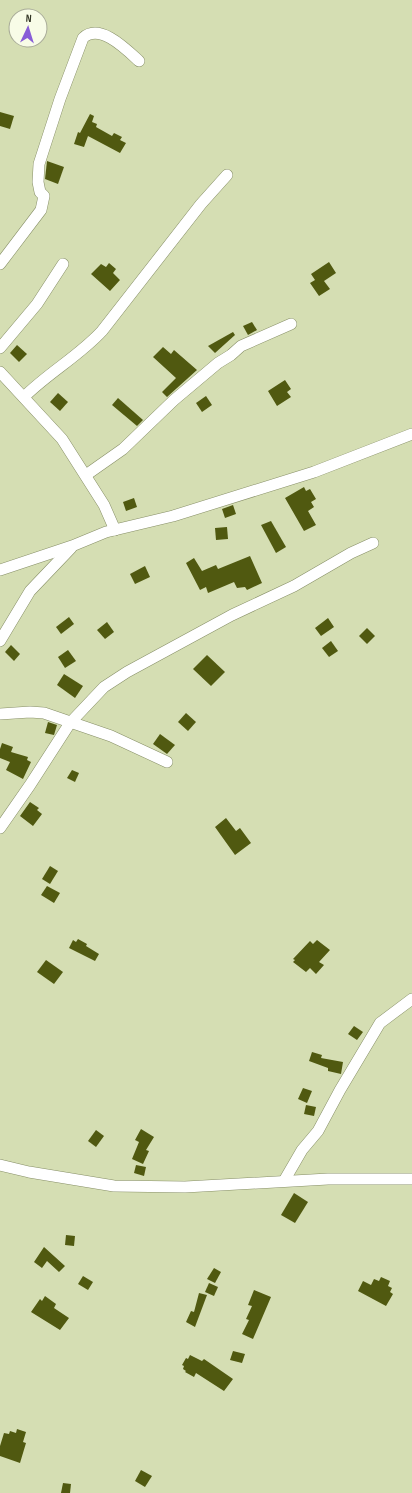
<svg xmlns="http://www.w3.org/2000/svg" width="412" height="1493" font-family="'Sofia Sans Condensed',sans-serif">
<style>
.building{fill:#505910}
.lines{fill:none;stroke-linecap:round;stroke-linejoin:round}
.street-casing{stroke:#878f67;stroke-width:12}
.street{stroke:#fff;stroke-width:11}
</style>
<rect width="100%" height="100%" fill="#d5deb3"/>
<g class="building">
<path d="M0,112L14,116L10,129L0,126Z"/>
<path d="M90,114L94,116L92,122L97,124L96,127L112,136L114,133L122,137L120,140L126,143L120,153L88,136L84,147L74,144L78,132L80,133Z"/>
<path d="M47,161L64,167L58,184L45,179Z"/>
<path d="M329,262L336,273L324,281L330,289L319,296L310,283L315,280L311,274Z"/>
<path d="M109,263L116,269L113,273L120,280L110,291L91,274L101,264L106,267Z"/>
<path d="M252,322L257,330L248,335L243,326Z"/>
<path d="M233,332L235,335L215,353L208,346Z"/>
<path d="M17,345L27,354L19,362L10,353Z"/>
<path d="M163,347L171,354L174,350L197,370L167,397L162,392L176,378L153,357Z"/>
<path d="M285,380L291,389L287,392L291,397L277,406L268,391Z"/>
<path d="M58,393L68,402L60,411L50,402Z"/>
<path d="M206,396L212,405L202,412L196,403Z"/>
<path d="M118,398L143,420L137,426L112,405Z"/>
<path d="M304,487L306,491L310,489L316,499L311,502L314,507L308,511L316,525L304,531L285,498Z"/>
<path d="M134,498L137,507L126,511L123,502Z"/>
<path d="M233,505L236,514L225,518L222,509Z"/>
<path d="M271,521L286,547L276,553L261,525Z"/>
<path d="M227,527L228,539L216,540L215,528Z"/>
<path d="M250,556L262,583L247,590L245,587L237,588L234,582L208,593L206,587L200,590L186,563L194,558L202,571L216,565L218,569Z"/>
<path d="M145,566L150,577L135,584L130,574Z"/>
<path d="M69,617L74,624L61,634L56,627Z"/>
<path d="M328,618L334,627L321,636L315,628Z"/>
<path d="M107,622L114,632L105,639L97,630Z"/>
<path d="M367,628L375,636L367,644L359,636Z"/>
<path d="M331,641L338,651L329,657L322,648Z"/>
<path d="M11,645L20,654L14,661L5,652Z"/>
<path d="M68,650L76,661L65,668L58,657Z"/>
<path d="M207,655L225,672L211,686L193,669Z"/>
<path d="M64,674L83,686L75,698L57,685Z"/>
<path d="M186,713L196,722L188,731L178,722Z"/>
<path d="M48,722L57,725L54,735L45,733Z"/>
<path d="M160,734L175,745L167,754L153,744Z"/>
<path d="M2,743L13,747L11,752L28,757L27,760L31,762L23,779L6,770L10,762L0,758V749Z"/>
<path d="M72,770L79,773L75,782L67,778Z"/>
<path d="M30,802L39,808L37,810L42,814L33,826L20,816Z"/>
<path d="M226,818L236,831L240,828L251,843L235,855L215,827Z"/>
<path d="M50,866L58,871L50,884L42,879Z"/>
<path d="M47,886L60,893L54,903L41,895Z"/>
<path d="M78,939L87,944L86,946L99,954L95,961L69,948L73,940L76,942Z"/>
<path d="M317,940L330,950L319,962L324,965L316,974L310,968L306,972L293,962L295,960L293,959L310,941L313,944Z"/>
<path d="M46,960L63,972L54,984L37,972Z"/>
<path d="M354,1026L363,1032L357,1040L348,1034Z"/>
<path d="M312,1052L322,1055L321,1058L343,1062L341,1074L328,1071V1068L309,1061Z"/>
<path d="M303,1088L312,1091L307,1103L298,1099Z"/>
<path d="M306,1105L316,1107L314,1116L304,1114Z"/>
<path d="M141,1129L154,1137L146,1150L149,1151L143,1164L132,1159L139,1142L135,1140Z"/>
<path d="M96,1130L104,1136L96,1147L88,1141Z"/>
<path d="M136,1165L146,1167L144,1176L134,1173Z"/>
<path d="M294,1193L308,1202L295,1223L281,1215Z"/>
<path d="M66,1235L75,1236L74,1246L65,1245Z"/>
<path d="M44,1247L65,1266L59,1272L47,1261L42,1268L34,1262Z"/>
<path d="M214,1268L221,1272L215,1283L207,1279Z"/>
<path d="M83,1276L93,1282L88,1290L78,1284Z"/>
<path d="M381,1277L390,1281L388,1286L392,1288L390,1292L393,1294L386,1306L358,1291L363,1281L371,1285L374,1279L379,1281Z"/>
<path d="M209,1283L218,1287L214,1296L205,1292Z"/>
<path d="M254,1290L271,1297L253,1339L242,1334L249,1320L246,1319L252,1306L248,1305Z"/>
<path d="M199,1293L207,1295L195,1327L186,1322L191,1311L194,1312Z"/>
<path d="M45,1296L56,1304L54,1308L69,1318L60,1330L31,1312L40,1299L42,1301Z"/>
<path d="M233,1351L245,1354L242,1363L230,1360Z"/>
<path d="M190,1355L202,1361L204,1359L233,1379L224,1391L196,1373L194,1377L185,1372L186,1371L183,1369L184,1366L182,1365L186,1358L188,1359Z"/>
<path d="M17,1429L26,1432L23,1442L26,1443L20,1463L0,1456V1446L4,1433L9,1434L10,1431L16,1433Z"/>
<path d="M141,1470L152,1476L145,1487L135,1481Z"/>
<path d="M63,1483L71,1484L70,1493H61Z"/>
</g>
<g class="lines">
<defs>
<g id="street">
<path d="M0,264L41,210L44,196L40,192L38,182L39,164L60,99L83,38C100,22 127,50 139,61"/>
<path d="M0,348L37,304L63,264"/>
<path d="M0,372L62,439L104,505L115,530"/>
<path d="M24,397C48,373 79,356 102,331L201,204L227,175"/>
<path d="M86,475L123,449L174,400L218,363L231,355L241,346L291,324"/>
<path d="M0,570L72,546L106,532L173,516L314,472L412,434"/>
<path d="M0,641L30,591L71,548"/>
<path d="M0,714L30,712L44,713L111,736L167,762"/>
<path d="M0,828L30,785L70,723L104,687L127,672L232,615L294,586L351,553L373,543"/>
<path d="M0,1165L29,1172L114,1186L185,1187L328,1179H412"/>
<path d="M284,1181L302,1150L318,1131L340,1090L380,1023L412,999"/>
</g>
</defs>
<use href="#street" class="street-casing"/>
<use href="#street" class="street"/>
</g>
<g transform="translate(28 28) rotate(4)"><circle r="19" fill="#f8fce7" stroke="#a9ac99"/>
<path d="M0-3L7 15L0 10L-7 15Z" fill="#885dd7"/>
<text y="-6" font-size="11" font-weight="bold" text-anchor="middle" fill="#323524">N</text>
</g>
</svg>
